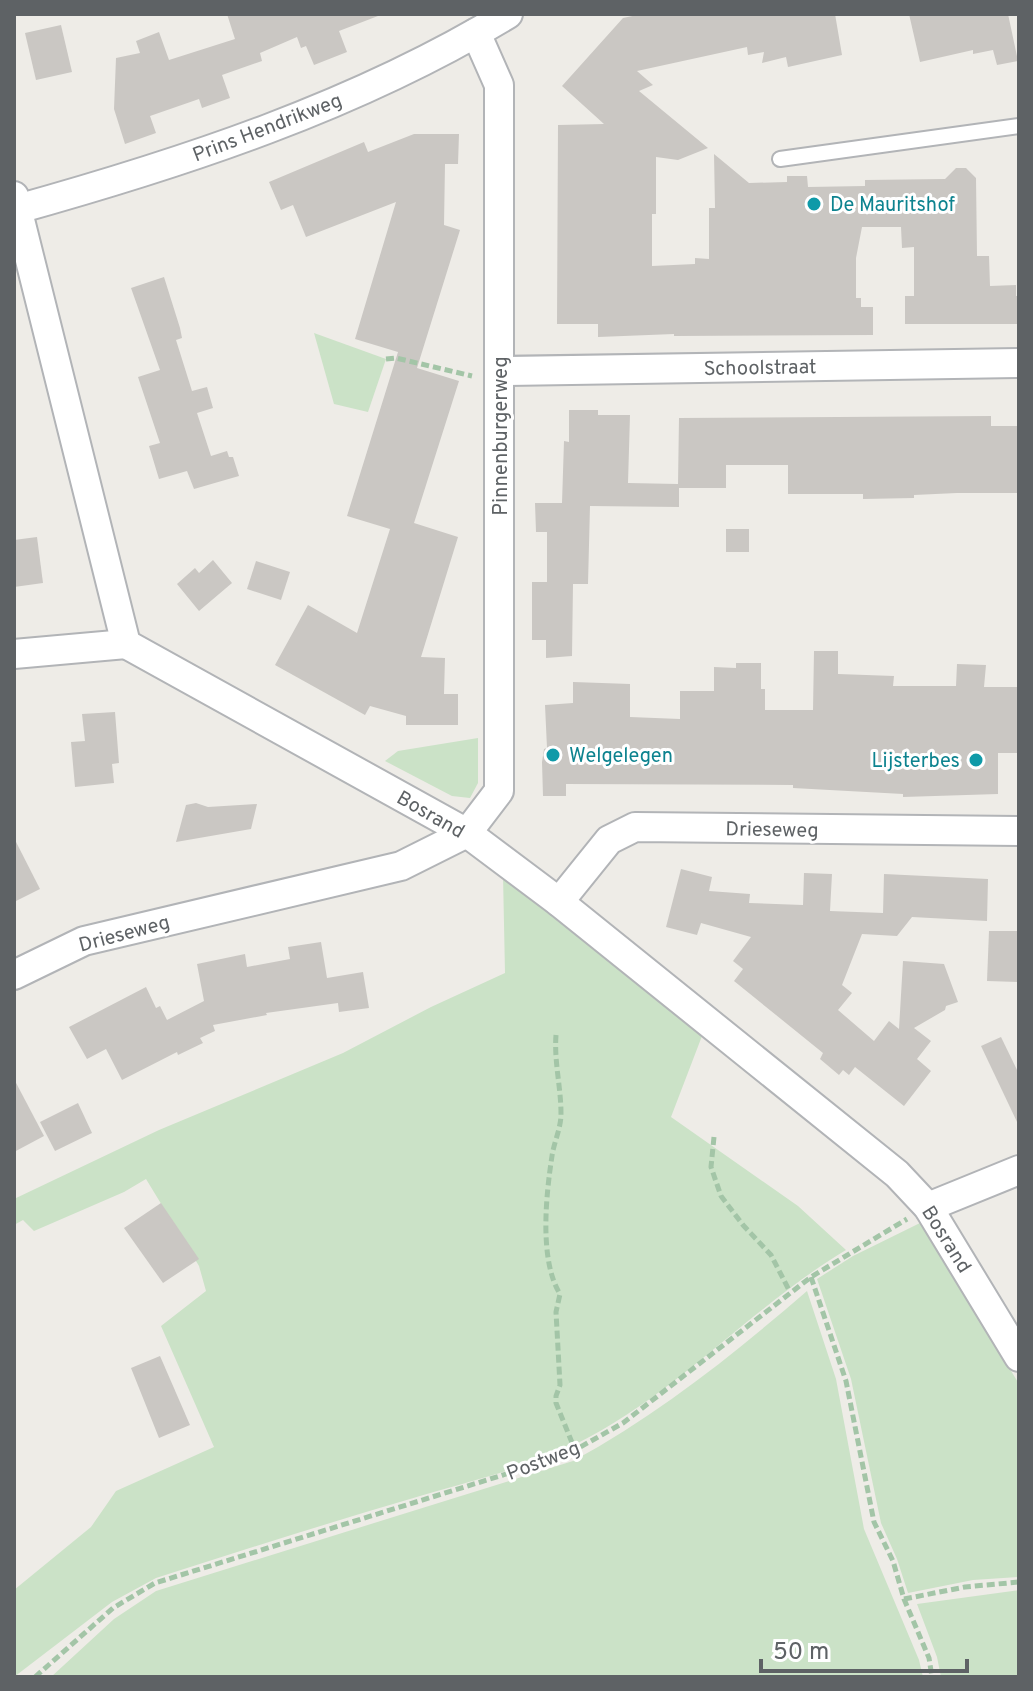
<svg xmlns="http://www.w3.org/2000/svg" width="1033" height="1691" font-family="Overpass,sans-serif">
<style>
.green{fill:#cbe2c7}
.building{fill:#cac7c3}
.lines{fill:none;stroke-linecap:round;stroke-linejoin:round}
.service-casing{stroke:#b2b4b7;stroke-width:18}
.minor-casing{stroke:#b2b4b7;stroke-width:32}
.path{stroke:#a3c5a7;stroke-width:5;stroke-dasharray:8 4;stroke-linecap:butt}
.service{stroke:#fff;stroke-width:14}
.minor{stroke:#fff;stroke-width:28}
.culture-dot{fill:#0f9aa8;stroke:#fff;stroke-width:3}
.labels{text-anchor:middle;stroke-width:6;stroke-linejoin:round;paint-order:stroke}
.street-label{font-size:20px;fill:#5e6265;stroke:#fff}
.culture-label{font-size:20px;fill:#0d838f;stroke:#fff;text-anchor:start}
</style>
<rect width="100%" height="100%" fill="#eeece7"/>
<g class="green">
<path d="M314,333L386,359L368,412L334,404Z"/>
<path d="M478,738V783L470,798L452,796L385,761L398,751Z"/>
<path d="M503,875L702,1036L671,1117L798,1206L846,1250C751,1307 676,1395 576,1444C528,1468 462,1483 410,1499C325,1524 240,1551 156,1578L112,1602L14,1677V1590L91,1527L116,1491L214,1447L161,1326L206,1291L199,1266L146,1179L124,1192L34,1231L23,1220L14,1225V1199L159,1130L343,1053L431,1007L505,973Z"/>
<path d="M920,1223L1019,1384V1577L973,1580L908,1593L897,1559L881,1523L851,1379L817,1279L853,1256Z"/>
<path d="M807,1291L836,1379L864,1529L919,1660L923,1677H51L114,1619L156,1591L573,1461C658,1415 734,1354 807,1291Z"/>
<path d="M1019,1590V1677H941L937,1657L917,1604Z"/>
</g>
<g class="building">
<path d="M227,14L378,16L339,31L347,52L314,65L306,46L301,48L297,37L260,53L262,61L222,75L230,98L202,108L199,99L150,116L156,133L125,144L114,109L116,58L140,53L136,41L159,32L169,60L235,39Z"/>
<path d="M642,14H835L842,55L788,67L786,57L762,63L764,52L748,55L747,47L637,71L653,85L639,91L708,148L678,160L656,157V214H652V266L695,264V258L709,259V208H715L714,154L749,183L787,182V176H807L808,187L865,186V180L945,179L956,168H966L976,178L977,256H989L990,286L1016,285V296H1019V324H905V296H914V247L902,248L901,227H862L856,258V298H861V307H873V335L674,336V334L598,337V324H557L558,125L604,124L562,86L623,18Z"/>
<path d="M909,14H1008L1018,61L997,65L993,50L973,54V50L920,62Z"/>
<path d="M61,25L72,72L36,80L25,33Z"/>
<path d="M414,134H459L458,164H445L444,225L460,230L417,368L459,381L414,523L458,537L421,657L445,658L444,694H458V725H406V716L370,706L365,715L275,665L308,605L357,633L390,529L347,516L398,352L355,339L396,202L306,237L293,205L281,210L269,182L364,142L368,152Z"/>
<path d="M164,277L180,328L182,338L176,340L192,391L207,387L213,408L197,413L211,456L227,451L229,457H233L239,476L194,489L187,471L159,479L149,446L160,443L138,377L160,370L131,288Z"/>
<path d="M569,410H598V415H630L628,483L678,484L679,418L991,416V426H1019V493H957L914,495V498L863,499V494H788V465H726V488H679V507L590,506L588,584H573L572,656L546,658V640H532V582H547V532H536L535,503H562L564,441L569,442Z"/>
<rect x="726" y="529" width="23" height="23"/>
<path d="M37,537L43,583L14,587V540Z"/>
<path d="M213,560L232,583L199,611L177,584L195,568L199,573Z"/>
<path d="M256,561L290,572L281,600L247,589Z"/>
<path d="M814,651H838V674L894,676L893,686H956L957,664L986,665L984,687H1019V753H998V794L903,797V794L793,788V785L566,784V796H543L542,762L544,749L547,748L545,705L573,703V682L630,684V717L680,719V691H714V667L736,668V663H761V689H765V710H813Z"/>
<path d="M115,712L119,763L112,764L114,783L75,787L71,742L85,741L82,714Z"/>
<path d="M196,803L208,807L257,804L251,829L176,842L186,805Z"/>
<path d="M14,838L40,889L14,902Z"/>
<path d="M681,869L712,877L709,891L750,894L749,903L803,905L804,873L832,874L830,911L883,913L884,874L988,879L987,921L912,917L897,936L862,934L842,985L852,993L838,1010L874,1041L889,1021L899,1029L903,961L944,964L958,1002L946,1006L945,1010L914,1028L931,1041L917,1059L931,1071L904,1106L855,1067L849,1075L843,1070L839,1075L820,1059L823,1053L734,981L743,969L733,961L751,937L701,923L697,935L666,927Z"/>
<path d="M989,931H1019V982L987,981Z"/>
<path d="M321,942L327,978L363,972L369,1008L339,1012L338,1003L266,1013L267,1015L213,1025L215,1031L200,1038L203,1043L178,1055L177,1052L122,1080L106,1049L87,1059L69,1027L146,987L156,1008L160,1006L167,1020L204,1001L197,964L245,954L247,967L290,959L288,947Z"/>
<path d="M1001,1037L1019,1074V1126L981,1046Z"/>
<path d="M14,1079L44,1136L14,1152Z"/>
<path d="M78,1103L92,1133L55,1151L40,1122Z"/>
<path d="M161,1203L199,1259L163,1283L124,1228Z"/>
<path d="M160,1356L190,1425L159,1438L131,1368Z"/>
</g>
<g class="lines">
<defs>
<path id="service" d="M780,159L1019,126"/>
<g id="minor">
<path d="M14,196L126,644L467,833L559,902L897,1174L928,1207L1019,1357"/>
<path d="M14,210C183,163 357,106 508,14"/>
<path d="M500,371L1019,363"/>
<path d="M14,654L126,644"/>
<path d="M559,902L609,840L635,827L1019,831"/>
<path d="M14,975L84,941L401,866L467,833L499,791V85L476,33"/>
<path d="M928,1207L1019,1170"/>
</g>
</defs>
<use href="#service" class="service-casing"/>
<use href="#minor" class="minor-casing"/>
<g class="path">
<path d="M386,359L396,358L472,376"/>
<path d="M556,1035C554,1062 561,1087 561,1114C561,1128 554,1142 552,1156C546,1195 539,1260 560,1294L556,1312L560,1385L556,1396V1403L575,1450"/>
<path d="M714,1137L711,1167L721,1196L743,1225L771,1255L790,1292"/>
<path d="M811,1277L846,1381L874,1522L893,1561L904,1599L929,1658L932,1677"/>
<path d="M904,1599L965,1587L1019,1582"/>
<path d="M35,1677L113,1608L155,1583L503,1475L575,1450L623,1423L811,1277L907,1219"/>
</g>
<use href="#service" class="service"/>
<use href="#minor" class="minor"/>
</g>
<g class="culture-dot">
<circle cx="814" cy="204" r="8"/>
<circle cx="553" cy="755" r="8"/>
<circle cx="976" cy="760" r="8"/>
</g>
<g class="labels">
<g class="street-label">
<text transform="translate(267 127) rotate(-21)" y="7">Prins Hendrikweg</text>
<text transform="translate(760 367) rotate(-1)" y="7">Schoolstraat</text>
<text transform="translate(500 436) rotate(-90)" y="7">Pinnenburgerweg</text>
<text transform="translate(431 814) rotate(30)" y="7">Bosrand</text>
<text transform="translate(772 829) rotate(1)" y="7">Drieseweg</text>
<text transform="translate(124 933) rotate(-15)" y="7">Drieseweg</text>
<text transform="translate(947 1239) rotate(58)" y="7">Bosrand</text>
<text transform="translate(543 1460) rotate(-21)" y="7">Postweg</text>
</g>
<g class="culture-label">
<text x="830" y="211">De Mauritshof</text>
<text x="569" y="762">Welgelegen</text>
<text x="960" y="767" text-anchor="end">Lijsterbes</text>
</g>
</g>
<rect width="1033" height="1691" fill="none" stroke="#5e6265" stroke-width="32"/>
<path d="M761 1659v12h206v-12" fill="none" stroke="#5e6265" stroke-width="4"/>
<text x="773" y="1659" font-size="24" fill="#5e6265" stroke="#ffffff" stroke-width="6" paint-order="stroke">50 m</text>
</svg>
